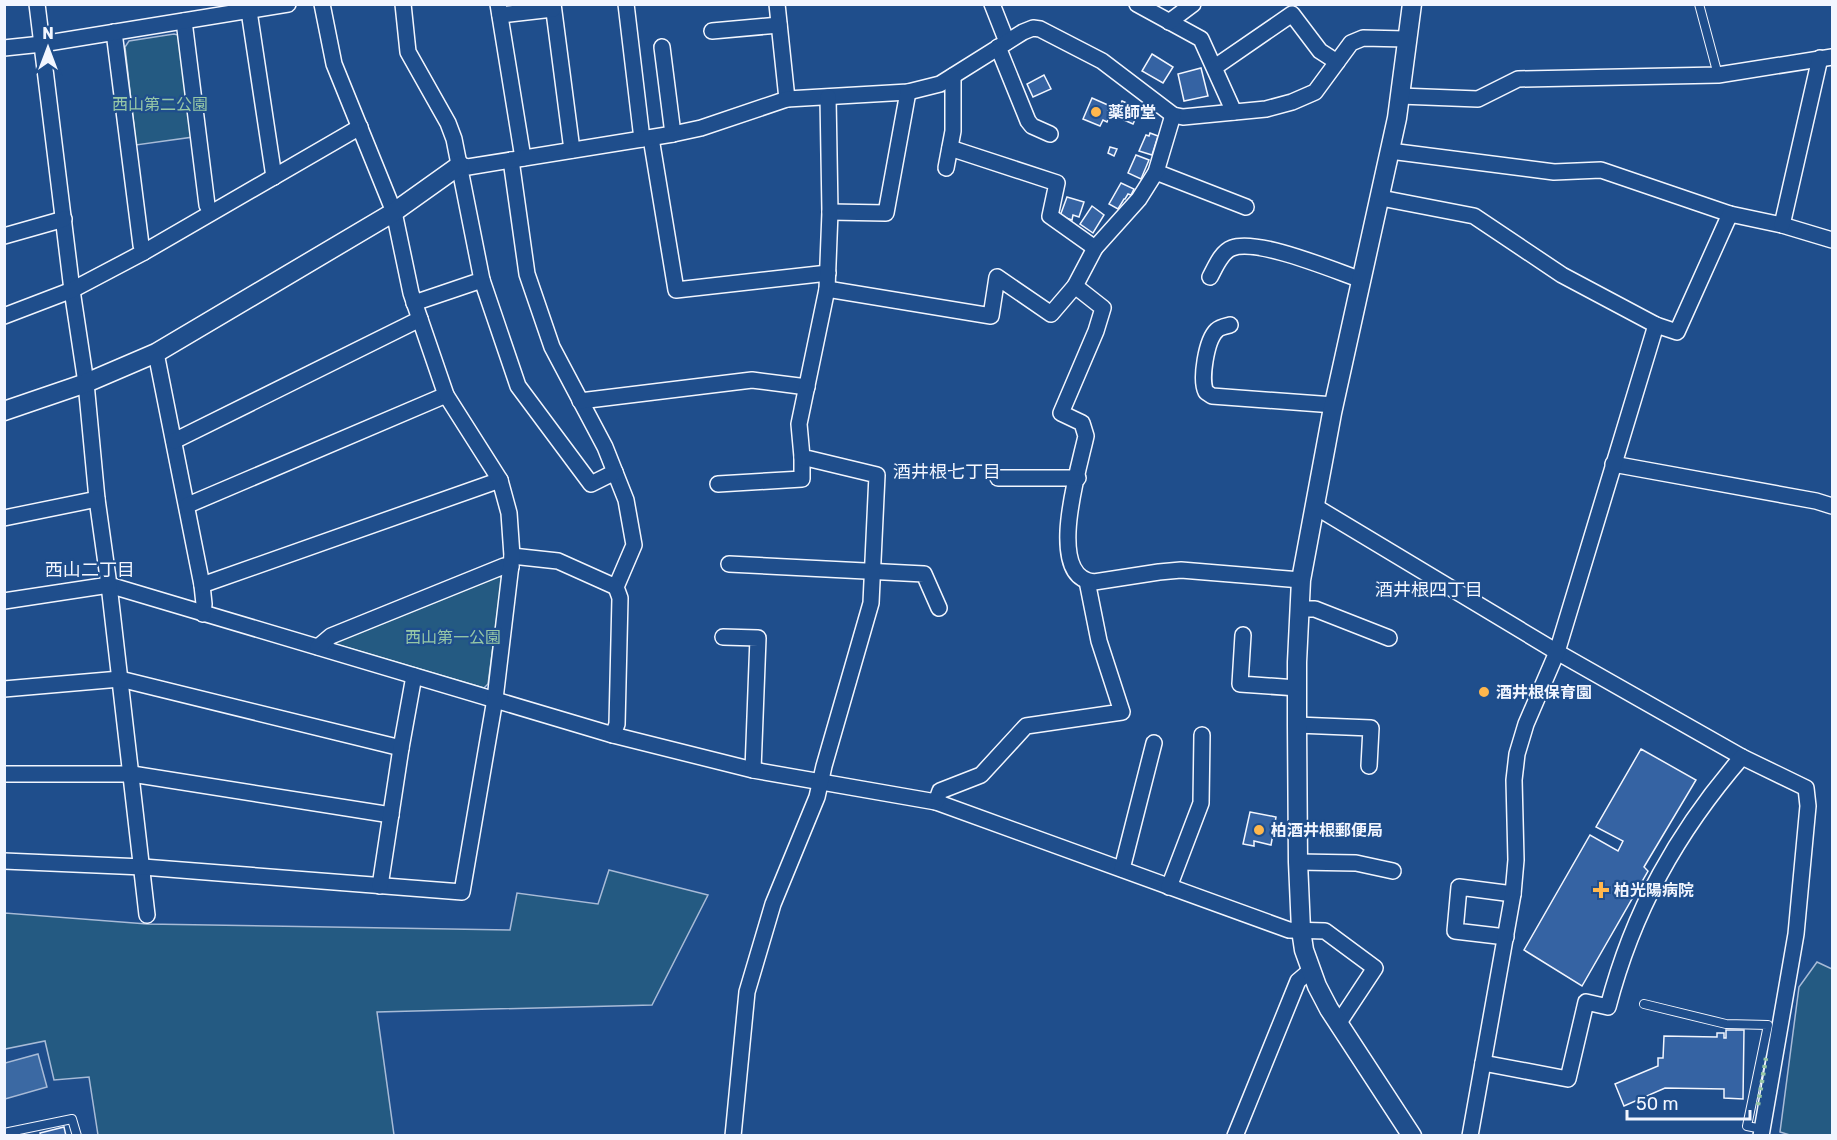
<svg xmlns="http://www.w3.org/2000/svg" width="1837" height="1140" font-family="Rubik,'Noto Sans JP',sans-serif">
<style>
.green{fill:#245a82;stroke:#a8bbd7;stroke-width:1.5}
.water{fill:#3b69a3;stroke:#a8bbd7;stroke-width:1.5}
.building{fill:#3563a3;stroke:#f2f6ff;stroke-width:1.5}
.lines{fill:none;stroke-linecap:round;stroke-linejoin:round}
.service-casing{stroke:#f2f6ff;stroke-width:10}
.minor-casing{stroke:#f2f6ff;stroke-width:18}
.tertiary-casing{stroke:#f2f6ff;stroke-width:21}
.service{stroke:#1f4e8c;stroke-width:8}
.minor{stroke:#1f4e8c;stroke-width:15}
.tertiary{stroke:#1f4e8c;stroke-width:18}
.hedge{stroke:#97c8a6;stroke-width:4.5;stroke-dasharray:3 4.5;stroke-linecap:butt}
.poi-dot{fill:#ffb74d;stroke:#1f4e8c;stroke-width:2}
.labels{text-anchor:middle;stroke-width:4.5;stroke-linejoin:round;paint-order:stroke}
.park-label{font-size:16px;fill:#97c8a6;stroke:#1f4e8c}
.poi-label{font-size:16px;font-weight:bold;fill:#f2f6ff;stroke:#1f4e8c;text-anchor:start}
.neighbourhood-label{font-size:18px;fill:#f2f6ff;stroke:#1f4e8c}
</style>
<rect width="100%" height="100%" fill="#1f4e8c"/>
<g class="green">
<path d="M174,34L178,35L193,137L136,145L125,47L129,41Z"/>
<path d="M499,576L502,578L488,684L484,688L335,644L337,640Z"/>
<path d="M609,870L708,895L652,1005L377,1012L394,1135H98L89,1077L54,1080L45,1041L5,1049V913L147,924L510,930L517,893L598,904Z"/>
<path d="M1817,962L1832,969V1135L1793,1136L1780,1132L1799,987Z"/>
</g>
<path class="water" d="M38,1054L47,1087L5,1099V1063Z"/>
<g class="building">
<path d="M1152,54L1173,67L1163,83L1142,71Z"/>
<path d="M1201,68L1208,96L1184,101L1178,74Z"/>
<path d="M1044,75L1051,89L1033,97L1027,84Z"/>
<path d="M1092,98L1110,106L1108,112L1111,113L1107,122L1103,120L1100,126L1083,119Z"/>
<path d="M1122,101L1140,109L1133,124L1115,116Z"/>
<path d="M1150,133L1158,136L1152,155L1139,151L1146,135L1149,136Z"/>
<path d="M1110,147L1117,149L1114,156L1108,153Z"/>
<path d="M1136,155L1149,160L1141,179L1128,173Z"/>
<path d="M1121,183L1134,189L1131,195L1128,194L1125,199H1124L1118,209L1109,204Z"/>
<path d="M1067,197L1084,202L1079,217L1073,215L1072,220L1060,216Z"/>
<path d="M1092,206L1104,215L1093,233L1080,224Z"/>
<path d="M1641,749L1696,780L1644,867L1648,871L1582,986L1524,950L1590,835L1618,851L1623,841L1596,827Z"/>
<path d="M1250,812L1276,817L1271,845L1254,841V846L1243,844Z"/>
<path d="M1726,1030H1744L1743,1099L1724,1098V1089L1665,1088L1624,1106L1615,1084L1658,1066V1058H1663L1664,1036L1717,1037V1033H1724V1038H1726Z"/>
<path d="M64,1127L66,1136H41L40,1133Z"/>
</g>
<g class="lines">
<defs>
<g id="service">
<path d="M1699,4L1718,75"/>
<path d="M1644,1004L1726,1024L1768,1025L1747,1126L1762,1129"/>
<path d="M4,1133L72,1119L77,1136"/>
</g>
<g id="minor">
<path d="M37,4L72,290L86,383L97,499L109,585L613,735L753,770L936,802L1289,930L1325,931L1375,968L1338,1024"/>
<path d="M403,4L408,52L448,123L454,139L482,280L414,303"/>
<path d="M498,4L523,158"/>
<path d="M553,4L572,150"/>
<path d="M626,4L642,139"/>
<path d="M777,4L787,99"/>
<path d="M992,4L1007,42"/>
<path d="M1137,4L1201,39L1234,112"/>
<path d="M249,11L274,177"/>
<path d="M500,15L553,9"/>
<path d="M184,21L207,205L211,212"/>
<path d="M1169,22L1193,4"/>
<path d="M712,31L779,25"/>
<path d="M114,32L141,245L144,252"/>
<path d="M662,47L673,134"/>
<path d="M998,47L1028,121L1032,126L1050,134"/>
<path d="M4,48L42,44L288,4"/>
<path d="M1215,67L1292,14L1320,51L1337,62"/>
<path d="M1400,96L1478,99L1518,79L1718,75L1832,57"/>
<path d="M651,138L676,290L828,273"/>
<path d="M950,148L1057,183L1050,216L1095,248"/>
<path d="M1390,151L1554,172L1601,170L1730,214"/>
<path d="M511,160L527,274L552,347L605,447L626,500L634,545L616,587L620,598L617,724L613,735"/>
<path d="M460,165L468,167L673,134L701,128L787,99L908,92L940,84L1023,32L1033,28L1040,29L1102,61L1173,115L1183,117L1266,109L1292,102L1315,92L1351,43L1363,38L1406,39"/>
<path d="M946,168L953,131V76"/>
<path d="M1156,172L1246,207"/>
<path d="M1381,198L1474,216L1562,275L1656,325L1677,332L1730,214L1782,225L1832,240"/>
<path d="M830,212L886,213L908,92"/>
<path d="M1782,225L1820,58"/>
<path d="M4,236L64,219"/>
<path d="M1210,277C1215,268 1221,252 1232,248C1258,238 1335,271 1362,280"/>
<path d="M482,280L518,386L591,484L615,472"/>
<path d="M1075,286L1103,308L1096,331L1061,413L1082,423L1086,436C1080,465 1044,578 1094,582L1159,572L1181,570L1301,580"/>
<path d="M827,289L991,316L997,277L1051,314L1075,286L1095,248L1139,199L1156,172L1173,115"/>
<path d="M4,316L72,290L144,252L360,127"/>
<path d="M1230,325C1226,326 1220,327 1217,330C1206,340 1200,380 1206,392L1212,396L1334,405"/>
<path d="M156,353L202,585L204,604L203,614"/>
<path d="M580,401L752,380L807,387"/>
<path d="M174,441L420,319"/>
<path d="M1613,464L1816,501L1832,506"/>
<path d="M998,478H1078"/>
<path d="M718,484L802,479V457"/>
<path d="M188,505L446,395"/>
<path d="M1316,507L1557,652L1742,757L1806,788L1808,806L1796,934L1761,1136"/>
<path d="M4,518L97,499"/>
<path d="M512,556L558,561L616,587"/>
<path d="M729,564L924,574L939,608"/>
<path d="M202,585L500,480"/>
<path d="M4,601L109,585L147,915"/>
<path d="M1300,609H1315L1389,638"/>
<path d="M1243,635L1240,684L1297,688"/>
<path d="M723,637L758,638L753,770"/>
<path d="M318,647L331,636L504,566L511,567"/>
<path d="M4,689L120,679L401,748"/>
<path d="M1297,725L1371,728L1369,766"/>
<path d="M4,774H132L391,815"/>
<path d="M936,802L940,791L981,775L1026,726L1122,712L1099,641L1087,581"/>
<path d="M4,861L143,867L462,892L495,699L512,556L509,513L500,480L446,395L411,293L394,212L334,64L322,4"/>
<path d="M1298,862L1356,863L1393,871"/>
<path d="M1122,869L1154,743"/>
<path d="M380,886L401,748L414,676"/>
<path d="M1169,887L1201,803L1202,735"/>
<path d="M1506,937L1455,931L1459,887L1513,894"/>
<path d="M1483,1063L1568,1079L1586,1002L1608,1007C1633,911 1677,832 1742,757"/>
<path d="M733,1136L747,992L773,904L817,797L824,766L871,603L877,475L802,457L799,424L827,289L830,212L828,97"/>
<path d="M1235,1136L1298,981L1311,970"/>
<path d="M1470,1136L1513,894L1516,860L1514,780L1517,754L1526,724L1557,652L1656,325"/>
</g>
<g id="tertiary">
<path d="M1412,4L1397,118L1332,413L1301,580L1297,662V725L1298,862L1301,930L1304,950L1317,986L1329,1009L1412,1136"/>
<path d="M4,411L86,383L156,353L394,212L460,165"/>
</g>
</defs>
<use href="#service" class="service-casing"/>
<use href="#minor" class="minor-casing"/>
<use href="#tertiary" class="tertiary-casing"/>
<use href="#service" class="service"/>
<use href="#minor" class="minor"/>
<use href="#tertiary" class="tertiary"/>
<path class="hedge" d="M1758,1105L1766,1058"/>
</g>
<g class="poi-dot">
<circle cx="1096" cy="112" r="6"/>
<circle cx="1484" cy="692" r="6"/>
<circle cx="1259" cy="830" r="6"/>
<path d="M1598 881h6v6h6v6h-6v6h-6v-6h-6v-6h6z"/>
</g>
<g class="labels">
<g class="park-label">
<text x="160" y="110">西山第二公園</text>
<text x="453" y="643">西山第一公園</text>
</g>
<g class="poi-label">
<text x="1108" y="118">薬師堂</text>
<text x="1496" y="698">酒井根保育園</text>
<text x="1271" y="836">柏酒井根郵便局</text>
<text x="1614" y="896">柏光陽病院</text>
</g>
<g class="neighbourhood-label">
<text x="947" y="478">酒井根七丁目</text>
<text x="90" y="576">西山二丁目</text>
<text x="1429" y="596">酒井根四丁目</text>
</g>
</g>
<rect width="1837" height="1140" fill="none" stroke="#f2f6ff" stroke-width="12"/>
<g transform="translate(48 48)" stroke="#1f4e8c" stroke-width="4.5" paint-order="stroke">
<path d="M0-4.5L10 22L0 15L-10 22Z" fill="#f2f6ff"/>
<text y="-9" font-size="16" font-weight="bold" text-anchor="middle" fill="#f2f6ff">N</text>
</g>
<path d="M1627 1110v9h123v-9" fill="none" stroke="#f2f6ff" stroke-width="3"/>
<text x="1636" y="1110" font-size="18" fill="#f2f6ff" stroke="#1f4e8c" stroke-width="4.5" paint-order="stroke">50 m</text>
</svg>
